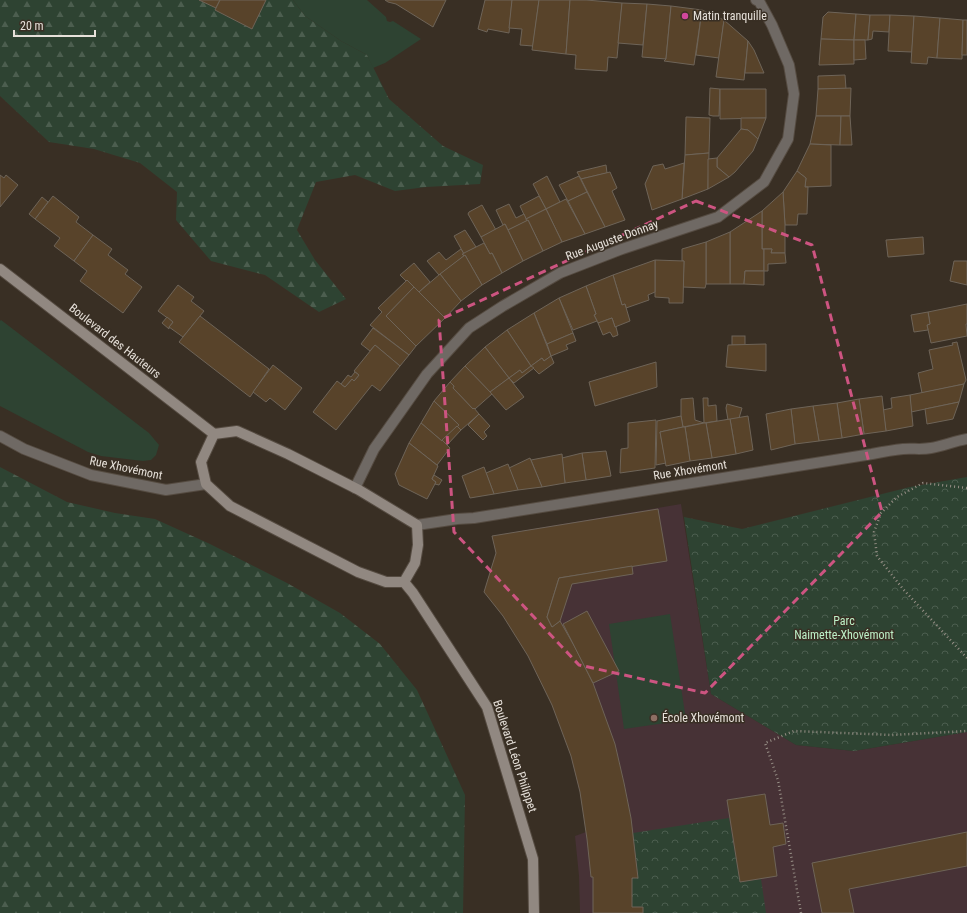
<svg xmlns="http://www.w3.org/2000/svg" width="967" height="913" font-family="'Roboto Condensed',sans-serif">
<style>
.education{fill:#473236}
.grass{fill:#2e4332}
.forest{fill:url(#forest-firs)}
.park{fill:url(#park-crowns)}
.building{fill:#58432a;stroke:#6e6458}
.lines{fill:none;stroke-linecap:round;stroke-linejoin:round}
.street-casing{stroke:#554b41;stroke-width:12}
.secondary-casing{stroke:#554b41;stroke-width:12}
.path{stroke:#978f86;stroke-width:2.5;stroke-dasharray:1 3;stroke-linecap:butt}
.street{stroke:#6f6964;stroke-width:10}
.secondary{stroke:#918881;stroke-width:10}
.marked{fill:none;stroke:#cd5481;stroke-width:3;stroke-dasharray:8 5;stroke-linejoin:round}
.hotel-dot{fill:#d1479c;stroke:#392f24;stroke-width:1.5}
.education-dot{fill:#8d6e63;stroke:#392f24;stroke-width:1.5}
.labels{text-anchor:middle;stroke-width:3;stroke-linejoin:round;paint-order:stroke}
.poi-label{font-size:12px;fill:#e7e1da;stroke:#392f24;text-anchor:start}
.street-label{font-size:12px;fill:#e7e1da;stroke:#392f24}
.park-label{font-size:12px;fill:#bdf0c7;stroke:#392f24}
</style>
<defs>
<pattern id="forest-firs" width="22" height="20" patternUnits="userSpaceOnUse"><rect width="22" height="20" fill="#2e4332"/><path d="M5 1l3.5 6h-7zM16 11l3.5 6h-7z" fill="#4c5e4f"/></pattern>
<pattern id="park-crowns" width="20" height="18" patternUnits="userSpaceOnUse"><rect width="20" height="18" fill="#2e4332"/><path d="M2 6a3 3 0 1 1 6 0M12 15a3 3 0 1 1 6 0" fill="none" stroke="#4c5e4f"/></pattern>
</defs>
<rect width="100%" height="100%" fill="#392f24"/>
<path class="education" d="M681,504L711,694L796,745L854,751L967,732V913H580L579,876L575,836L586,832L580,792L571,756L552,705L528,656L503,616L484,592L496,553L492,536Z"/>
<g class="grass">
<path d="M293,0H367L386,17L387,21L390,22L393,21L421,39L385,63L373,68L367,55L341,41L305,16Z"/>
<path d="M1,320L149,433L159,445L156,455L151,460L143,461L101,456L88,452L0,406V321Z"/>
<path d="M670,614L686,720L624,729L609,624Z"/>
</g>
<g class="forest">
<path d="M0,0H199L216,8L215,10L252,29L266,0H293L305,16L341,41L367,55L389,99L443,146L483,165L480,184L426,187L395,191L355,175L316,182L297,230L315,260L346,299L319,312L265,275L211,261L176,220L177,192L140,163L94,149L49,142L0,96Z"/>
<path d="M0,467L67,502L115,513L155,519L210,544L287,583L340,613L380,644L417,690L465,795L463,913H0Z"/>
</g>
<g class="park">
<path d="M967,477V732L854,751L796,745L711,694L684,517L742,529L910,487Z"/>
<path d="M729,818L740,882L761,879L766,913H643L632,907V878L638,877L633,833Z"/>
</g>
<g class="building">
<path d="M199,0H220L216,8Z"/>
<path d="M220,0H266L252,29L215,10Z"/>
<path d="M385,0H446L433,27L396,4L388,2Z"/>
<path d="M485,0H512L509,33L488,29L487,32L478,29Z"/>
<path d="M512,0H539L533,46L520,45L522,29L509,28Z"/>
<path d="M539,0H570L566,54L532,50Z"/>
<path d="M570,0H586L622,3L617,58L608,57L607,71L575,69L576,55L566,54Z"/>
<path d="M622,3L647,4L643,45L618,43Z"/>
<path d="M647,4L671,6L666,59L642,57Z"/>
<path d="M671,6L702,10L694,65L664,61L666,59Z"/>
<path d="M702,10L724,20L719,58L696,55Z"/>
<path d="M828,12L856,14L854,40L821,39L823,17Z"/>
<path d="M856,14L870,15L868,40H854Z"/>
<path d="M870,15H890L889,32L873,31L872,39L868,40Z"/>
<path d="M890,15L914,16L912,52L888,51Z"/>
<path d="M914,16L940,18L937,58L928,57L927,64L911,63Z"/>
<path d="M940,18L963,20L962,59L937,58Z"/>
<path d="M724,20L748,41L744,80L716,77Z"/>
<path d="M963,20H967V55H962Z"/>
<path d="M821,39L854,40V64L819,65Z"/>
<path d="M854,40H865L866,59L854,60Z"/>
<path d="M748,41L754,50L764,73H745Z"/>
<path d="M845,75L846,89H818V76Z"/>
<path d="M710,88L720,89L719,116H713L709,115Z"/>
<path d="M851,88L850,116H816L818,89Z"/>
<path d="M720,89H766V118L720,119Z"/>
<path d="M816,116H841L840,145L810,144Z"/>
<path d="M841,116H850L852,145H840Z"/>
<path d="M686,117L710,118L709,153L685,155Z"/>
<path d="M741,118H766L758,139L748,130L741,129Z"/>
<path d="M741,129L748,130L758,139L753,151L735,172L729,177L717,167V158Z"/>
<path d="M810,144L831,145V186L805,187L806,178L797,171Z"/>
<path d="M709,153L708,189L682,199L685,155Z"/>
<path d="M717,158V167L729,177L708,189V159Z"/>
<path d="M684,163L682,199L652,210L645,184L653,166L663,164L665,169Z"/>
<path d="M606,165L607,173L581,179L577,172Z"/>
<path d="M797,171L806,178L805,187H808L807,214H798L797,225H785L783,192Z"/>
<path d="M610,172L617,188L612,191L625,220L605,227L581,179Z"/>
<path d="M0,175L4,178L6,175L18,185L0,207Z"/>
<path d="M547,176L560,202L546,209L533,184Z"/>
<path d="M579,176L587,192L568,201L559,185Z"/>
<path d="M587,192L605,227L585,234L568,201Z"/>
<path d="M783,192L785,225V253H771L772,249H762V211Z"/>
<path d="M53,196L79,217L76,222L93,235L74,261L54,246L60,238L35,219Z"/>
<path d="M539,196L546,209L526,219L520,206Z"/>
<path d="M42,197L48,202L35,219L29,214Z"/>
<path d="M566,199L585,234L562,242L546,209Z"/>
<path d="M509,204L516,218L524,214L527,221L508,230L505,224L503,225L496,210Z"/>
<path d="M482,205L496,230L481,237L468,214L469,212Z"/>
<path d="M546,209L562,242L543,251L528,220L527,221L526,219Z"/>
<path d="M762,211V249H764V271H745L744,284H730V232Z"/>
<path d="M528,220L543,251L523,261L508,230Z"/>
<path d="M505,224L523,261L502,273L492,253L490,254L481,237Z"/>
<path d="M465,230L476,247L464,254L454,236Z"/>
<path d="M730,232V284H706V242Z"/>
<path d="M93,235L112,249L108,255L128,270L125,274L142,287L123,313L80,281L87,271L74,261Z"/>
<path d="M923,237L924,254L888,257L886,240Z"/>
<path d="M706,242V284L705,288L683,287L684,261H682V249Z"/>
<path d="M484,243L490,254L492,253L502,273L482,285L465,255L464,256L462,254Z"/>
<path d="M461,249L464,254H462L464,256L439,275L427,261L439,252L446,260Z"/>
<path d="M764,249H772L771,253H785L786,263L768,264V271H764Z"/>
<path d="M465,255L482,285L461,301L440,274Z"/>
<path d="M655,260L684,261L683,303H669V298L655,297Z"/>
<path d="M655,260V292L648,295L649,300L626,308L625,304L622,305L613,275Z"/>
<path d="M954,261H967V285L950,281Z"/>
<path d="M414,263L430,282L419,292L407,280L406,281L400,275Z"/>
<path d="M745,271H764V285L744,284Z"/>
<path d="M440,274L461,301L445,318L419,292Z"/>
<path d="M613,275L622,305L625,304L630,321L615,327L612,318L598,323L594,315L596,314L586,286Z"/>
<path d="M407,280L414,287L386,316L416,346L409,355L370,325L382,312L378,308Z"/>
<path d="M178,285L194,297L191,301L204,311L183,337L169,327L173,322L158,311Z"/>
<path d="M586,286L596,314L594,315L597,321L573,330L559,298Z"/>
<path d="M414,287L445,318L416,346L386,316Z"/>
<path d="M559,298L573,333L547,344L534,313Z"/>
<path d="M967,304V324H966L967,336L931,343L927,325L930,324L928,312Z"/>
<path d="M928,312L930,324L927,325L928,330L914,332L911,315Z"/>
<path d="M534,313L551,356L544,361L542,358L531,366L507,330Z"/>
<path d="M200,316L269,369L250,397L179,342Z"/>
<path d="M167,317L173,322L169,327V329L162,323Z"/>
<path d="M612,318L615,327H616L618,335L613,337L610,332L603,335L598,323Z"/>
<path d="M373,328L409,355L400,366L375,345L370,351L361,344Z"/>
<path d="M507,330L531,366L522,373L520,370L509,378L485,347Z"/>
<path d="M573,333L576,341L566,345L568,349L551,356L547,344Z"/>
<rect x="732" y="336" width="13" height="9"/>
<path d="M957,342L966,380L964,384L922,393L918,373L933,369L929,350L953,345L952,343Z"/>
<path d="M766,344V371L726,367L728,345Z"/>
<path d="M375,345L400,366L380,391L372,385L336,430L313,412L337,381L345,387L352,379L354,381L359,375L354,371Z"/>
<path d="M485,347L509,378L490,392L465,366Z"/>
<path d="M551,356L554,363L539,374L531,366L542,358L544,361Z"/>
<path d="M656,362L657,387L595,406L589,382Z"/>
<path d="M273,365L302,388L285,410L270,398L266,402L253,392Z"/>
<path d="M465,366L492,394L475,409L474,408L473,409L453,388L454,386L450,382Z"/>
<path d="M531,366L534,368L514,383L509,378L520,370L522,373Z"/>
<path d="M355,372L359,375L354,381L352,379L345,387L341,384L348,375L351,377Z"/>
<path d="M509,378L524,397L506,410L490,392Z"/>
<path d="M450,382L454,386L453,388L473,409L474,408L479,414L461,430L457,426L459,425L434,401Z"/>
<path d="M964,384L959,402L911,412L910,395Z"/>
<path d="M910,395L913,426L886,431L883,410L892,408L891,398Z"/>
<path d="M882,396L886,431L864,434L859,399Z"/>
<path d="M693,398L695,420L704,423L683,427L681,416V399Z"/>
<path d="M703,398H708V406L716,405L717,421L704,423Z"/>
<path d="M859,399L864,434L842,438L837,403Z"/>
<path d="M434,401L459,425L442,441L421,423Z"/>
<path d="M959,402L953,419L927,424L925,409Z"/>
<path d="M837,403L842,438L819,441L813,406Z"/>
<path d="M727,404L742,408L739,418L728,420L726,408Z"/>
<path d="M813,406L819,441L795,444L791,409Z"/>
<path d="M791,409L795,444L771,450L766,414Z"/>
<path d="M479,414L490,426L484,432L487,436L483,440L468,425Z"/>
<path d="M681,416L683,427L660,432L666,463L656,465L657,421Z"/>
<path d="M748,416L753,450L736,454L730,419Z"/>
<path d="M730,419L736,454L712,458L706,423Z"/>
<path d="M656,420L655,468L620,473L621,449L628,448V423Z"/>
<path d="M421,423L442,441V440L450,448L437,465L409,443Z"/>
<path d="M704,423H706L712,458L690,461L685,427Z"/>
<path d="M457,426L461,430L447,445L442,440Z"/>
<path d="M683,427H685L690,461L666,466L660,432Z"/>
<path d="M409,443L438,466L432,479L436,482L427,499L399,485L395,474Z"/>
<path d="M606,451L611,476L586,480L582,453Z"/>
<path d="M582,453L586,480L565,483L562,458Z"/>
<path d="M562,454L565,483L542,487L531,460Z"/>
<path d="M530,458L542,487L518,490L509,468Z"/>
<path d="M508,464L518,490L494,494L486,473Z"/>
<path d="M484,467L494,494L470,498L462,476Z"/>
<path d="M434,475L442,480L439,485L435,484L436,482L432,479Z"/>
<path d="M658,509L667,561L559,578L547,617L552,627L560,621L576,649L593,683L615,744L624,783L631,818L638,878H632V907H643V913H593V877H591L587,839L580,792L571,756L552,705L528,656L503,616L484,592L496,553L492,536Z"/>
<path d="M632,566L633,574L572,584L560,621L552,627L547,617L559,578Z"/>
<path d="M587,611L619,671L593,683L563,624Z"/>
<path d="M765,794L770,825L783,823L786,844L773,847L777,876L740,882L727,800Z"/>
<path d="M967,832V866L849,889L854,913H822L812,863Z"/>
</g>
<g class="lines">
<defs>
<g id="street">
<path d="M0,436L24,449L91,475L166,490L206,484"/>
<path d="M355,488L374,449L427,374L469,328L503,306L560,273L622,249L718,217L764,182L788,139L794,94L789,65L772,25L759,1L756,0"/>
<path d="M417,525L457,519L474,518L872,454C882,452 893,450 903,449C912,448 921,450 931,448C943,446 955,441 967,439"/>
</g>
<g id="secondary">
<path d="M0,269L214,434"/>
<path d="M237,431L288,454L359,490L417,525L418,545L415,563L404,582H386L358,572L230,506L206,484L201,462L214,434Z"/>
<path d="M404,582L413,593L487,707L533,859L534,913"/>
</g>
</defs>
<use href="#street" class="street-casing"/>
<use href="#secondary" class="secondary-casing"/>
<g class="path">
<path d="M967,488L923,483L897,497L881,513L874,532L877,556L903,589L967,658"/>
<path d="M801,913L778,780L765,743L794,731L892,735L967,731"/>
</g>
<use href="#street" class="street"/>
<use href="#secondary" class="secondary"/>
</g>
<path class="marked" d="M696,201L812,245L882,512L705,693L579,665L454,532L439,320Z"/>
<circle class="hotel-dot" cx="685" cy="16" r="4"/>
<circle class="education-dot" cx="654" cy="718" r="4"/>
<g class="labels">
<g class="poi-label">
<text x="693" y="20">Matin tranquille</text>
<text x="662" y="722">École Xhovémont</text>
</g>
<g class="street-label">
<text transform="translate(612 240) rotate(-20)" y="4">Rue Auguste Donnay</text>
<text transform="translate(115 341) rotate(38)" y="4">Boulevard des Hauteurs</text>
<text transform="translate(126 468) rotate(12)" y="4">Rue Xhovémont</text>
<text transform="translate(690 470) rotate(-9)" y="4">Rue Xhovémont</text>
<text transform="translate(515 756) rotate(72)" y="4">Boulevard Léon Philippet</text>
</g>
<g class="park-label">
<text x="844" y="625">Parc<tspan x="844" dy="14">Naimette-Xhovémont</tspan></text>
</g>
</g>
<path d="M14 30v6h81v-6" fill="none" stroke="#e7e1da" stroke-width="2"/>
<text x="20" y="30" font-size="12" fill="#e7e1da" stroke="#392f24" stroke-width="3" paint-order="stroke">20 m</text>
</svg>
